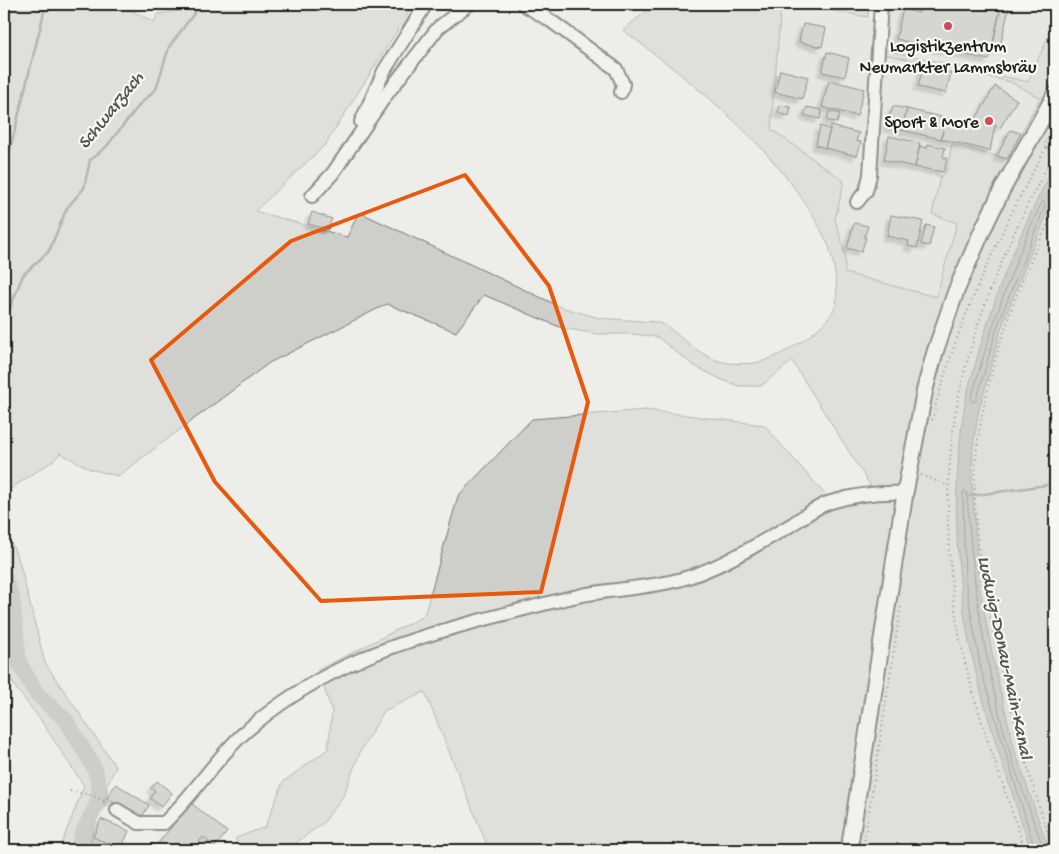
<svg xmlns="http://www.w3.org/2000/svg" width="1059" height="854" font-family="'Gochi Hand',sans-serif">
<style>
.built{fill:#ddddda}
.green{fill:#cececb;stroke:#757574}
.water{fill:#a6a6a3;stroke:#6f6f6d}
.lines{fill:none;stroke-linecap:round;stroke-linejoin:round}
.shore{stroke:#535352;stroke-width:1}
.stream{stroke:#6f6f6d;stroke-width:2.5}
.river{stroke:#a6a6a3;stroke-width:16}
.building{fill:#b9b9b6;stroke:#1c1c1c;filter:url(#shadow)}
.minor-casing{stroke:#1c1c1c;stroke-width:16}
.major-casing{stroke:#1c1c1c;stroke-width:19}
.path{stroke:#1c1c1c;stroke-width:2;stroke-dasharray:1 4;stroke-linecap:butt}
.minor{stroke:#f6f6f2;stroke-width:12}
.major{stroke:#f6f6f2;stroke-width:15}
.marked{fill:none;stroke:#e8590c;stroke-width:4;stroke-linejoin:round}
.poi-dot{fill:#d1495b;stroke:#f6f6f2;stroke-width:2}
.labels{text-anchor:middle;stroke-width:4.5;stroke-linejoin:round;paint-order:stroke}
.poi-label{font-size:18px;fill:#1c1c1c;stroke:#f6f6f2}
.water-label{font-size:19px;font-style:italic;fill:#535352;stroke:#f6f6f2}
</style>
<defs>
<filter id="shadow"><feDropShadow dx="-4.5" dy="4.5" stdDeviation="1" flood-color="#0004"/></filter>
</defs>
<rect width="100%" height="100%" fill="#edede9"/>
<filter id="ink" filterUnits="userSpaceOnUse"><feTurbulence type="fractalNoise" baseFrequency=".02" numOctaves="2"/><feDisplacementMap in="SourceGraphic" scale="10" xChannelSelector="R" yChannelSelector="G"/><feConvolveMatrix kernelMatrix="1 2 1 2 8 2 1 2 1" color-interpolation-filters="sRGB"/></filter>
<g filter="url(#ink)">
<path class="built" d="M781,4H796L886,21L888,4H1055V68L1007,159L952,145L932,214L957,223L936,297L845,273V253L835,220L838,206L771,129Z"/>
<g class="green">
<path d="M8,4H119L154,22L158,14L184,10L191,4H414L325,145L255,211L347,237L359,212L561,307L599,318L656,322L665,325C684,339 705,361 729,363C738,364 752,364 760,362C783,356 825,330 835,307C840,295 833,257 828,244C786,154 701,89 623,30L655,4H781L771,129L844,181L835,220L845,253V273L936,297L957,223L932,214L940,177L946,172L952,144L1007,159L1040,98L1011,82L884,54L885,50L1028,82L1052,28L1055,29V83L1007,173L1019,176L1055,112V124L1044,145L1049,149L1055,138L1053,153L1055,155V850H489L425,692L384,711L361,750L343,796L324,822L296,843L291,850H236V838L265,827L283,782L328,749L332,711L318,670L424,616L458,496L532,419L646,410L764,425L837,508L877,496L792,361L761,386H739L720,379L693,365L657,337L633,334H596L562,328L484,295L456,332L387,304L269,363L118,476L90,469L60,453L54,460L4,493V155L6,146H4V26Z"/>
<path d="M796,4H869L868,17Z"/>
<path d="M4,525L19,561L45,663L116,767L106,787L105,807L94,823L90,850H59L84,786L40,719L15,687L4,666Z"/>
</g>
<path class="water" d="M1055,166V196L1026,264L1002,326L979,410L973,446L972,481L979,584L995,668L1015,751L1049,850H1031C1012,792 991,733 976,673C955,590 951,494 964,410C966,392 973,375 977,358C996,291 1021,227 1055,166Z"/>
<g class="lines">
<g class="shore">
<path d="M1044,202L1045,206L998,324L976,401L973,402L971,399C990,331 1011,268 1041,204Z"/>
<path d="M1035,850L981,670L965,579L963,493L965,490L967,493C972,580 985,668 1010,753C1020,785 1033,818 1044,850"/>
</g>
<g class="stream">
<path d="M4,174L46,4"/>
<path d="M4,316L9,310L23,275L49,251L67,208L84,188L90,160L106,147L141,103L156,89L169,47L201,4"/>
<path d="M970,496L1047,485"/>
</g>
<path class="river" d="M4,577L12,598L19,663L37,694L66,720L95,769L100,790L98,802L83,832L77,850"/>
</g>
<g class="building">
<path d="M921,4L1001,6L989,60L896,39L903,9L919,13Z"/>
<path d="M993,4H1010L999,51L992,49L1001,6Z"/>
<path d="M803,24L826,28L822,47L799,42Z"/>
<path d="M827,52L849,58L845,77L822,72Z"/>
<path d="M923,67L951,73L946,93L918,87Z"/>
<path d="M780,70L808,77L802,99L775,92Z"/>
<path d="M829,80L864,89L857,116L822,107Z"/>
<path d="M995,86L1017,100L1000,128L995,125L990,151L941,139L946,118L973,124Z"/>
<path d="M780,105L791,107L789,116L778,113Z"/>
<path d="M893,106L907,109L902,130L886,127Z"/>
<path d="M807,107L822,110L820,119L804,115Z"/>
<path d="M907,109L946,118L941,139L902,130Z"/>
<path d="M829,111L840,114L837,123L827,120Z"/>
<path d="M820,126L830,129L825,148L816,145Z"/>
<path d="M831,126L859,133L856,141L861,142L857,156L825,148Z"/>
<path d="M1010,130L1021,133L1007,159L997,156Z"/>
<path d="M889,136L920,143L915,167L884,160Z"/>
<path d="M928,144L945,148L943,157L947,158L944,172L915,167L920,146L927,148Z"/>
<path d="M312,212L332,219L328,229L308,224Z"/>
<path d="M891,215L923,221L917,248L908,246L909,241L887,236Z"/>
<path d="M854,223L868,226L864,238H866L861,252L847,248Z"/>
<path d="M926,225L934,227L929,246L921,244Z"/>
<path d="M157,781L172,793L161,807L150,798L155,791L151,788Z"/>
<path d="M116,784L149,805L140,820L107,798Z"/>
<path d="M191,803L227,832L215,847L203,837L193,850H147L153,843L156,846Z"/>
<path d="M101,819L129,831L121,849L93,837Z"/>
</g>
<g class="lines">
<defs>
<g id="minor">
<path d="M523,4L551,21L616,69L623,84L621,92"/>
<path d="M361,122L384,71L426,4"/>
<path d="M312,196L333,173L386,95L438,28L469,4"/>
<path d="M857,202L866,191L870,175L881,4"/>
<path d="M117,810L139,823H164C194,795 214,760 244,733C319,666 402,640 497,616C525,609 554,601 582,595C615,589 650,588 682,579C720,568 756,545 791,525C803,517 817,506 831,502C854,495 881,492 905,493"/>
</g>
<path id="major" d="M849,850L905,493L925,389L935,352L956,291L983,229L1003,188L1055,95"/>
</defs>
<use href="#minor" class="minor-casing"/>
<use href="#major" class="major-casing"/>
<g class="path">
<path d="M932,420C957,319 1005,222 1055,131"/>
<path d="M1055,463L1052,499L1055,507"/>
<path d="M921,475L949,486"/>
<path d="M70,791L94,796L108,804"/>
<path d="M863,850L901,605"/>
<path d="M1025,850C1002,779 973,707 959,634C945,562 944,465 959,394C978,309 1013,228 1055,153"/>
<path d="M1053,850C1034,791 1017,732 1002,672C985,599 969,522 977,447C986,373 1019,276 1055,211"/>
</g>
<use href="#minor" class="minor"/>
<use href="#major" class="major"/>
</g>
</g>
<path d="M0 0H1059V854H0ZM465,175L549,286L588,402L541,592L321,601L215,482L151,360L291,241Z" fill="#edede9" fill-opacity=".55" fill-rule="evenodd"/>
<path class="marked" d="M465,175L549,286L588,402L541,592L321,601L215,482L151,360L291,241Z"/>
<g class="poi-dot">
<circle cx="948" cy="26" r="5"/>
<circle cx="989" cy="121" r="5"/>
</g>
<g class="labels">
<g class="poi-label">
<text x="948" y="51">Logistikzentrum<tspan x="948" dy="21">Neumarkter Lammsbräu</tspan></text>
<text x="979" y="127" text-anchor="end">Sport &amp; More</text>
</g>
<g class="water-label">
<text transform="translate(109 109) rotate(-51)" y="7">Schwarzach</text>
<text transform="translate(1007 657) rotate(78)" y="7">Ludwig-Donau-Main-Kanal</text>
</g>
</g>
<rect width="1059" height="854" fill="none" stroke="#f6f6f2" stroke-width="20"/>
<rect x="10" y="10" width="1039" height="834" fill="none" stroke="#1c1c1c" stroke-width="2" filter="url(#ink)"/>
</svg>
